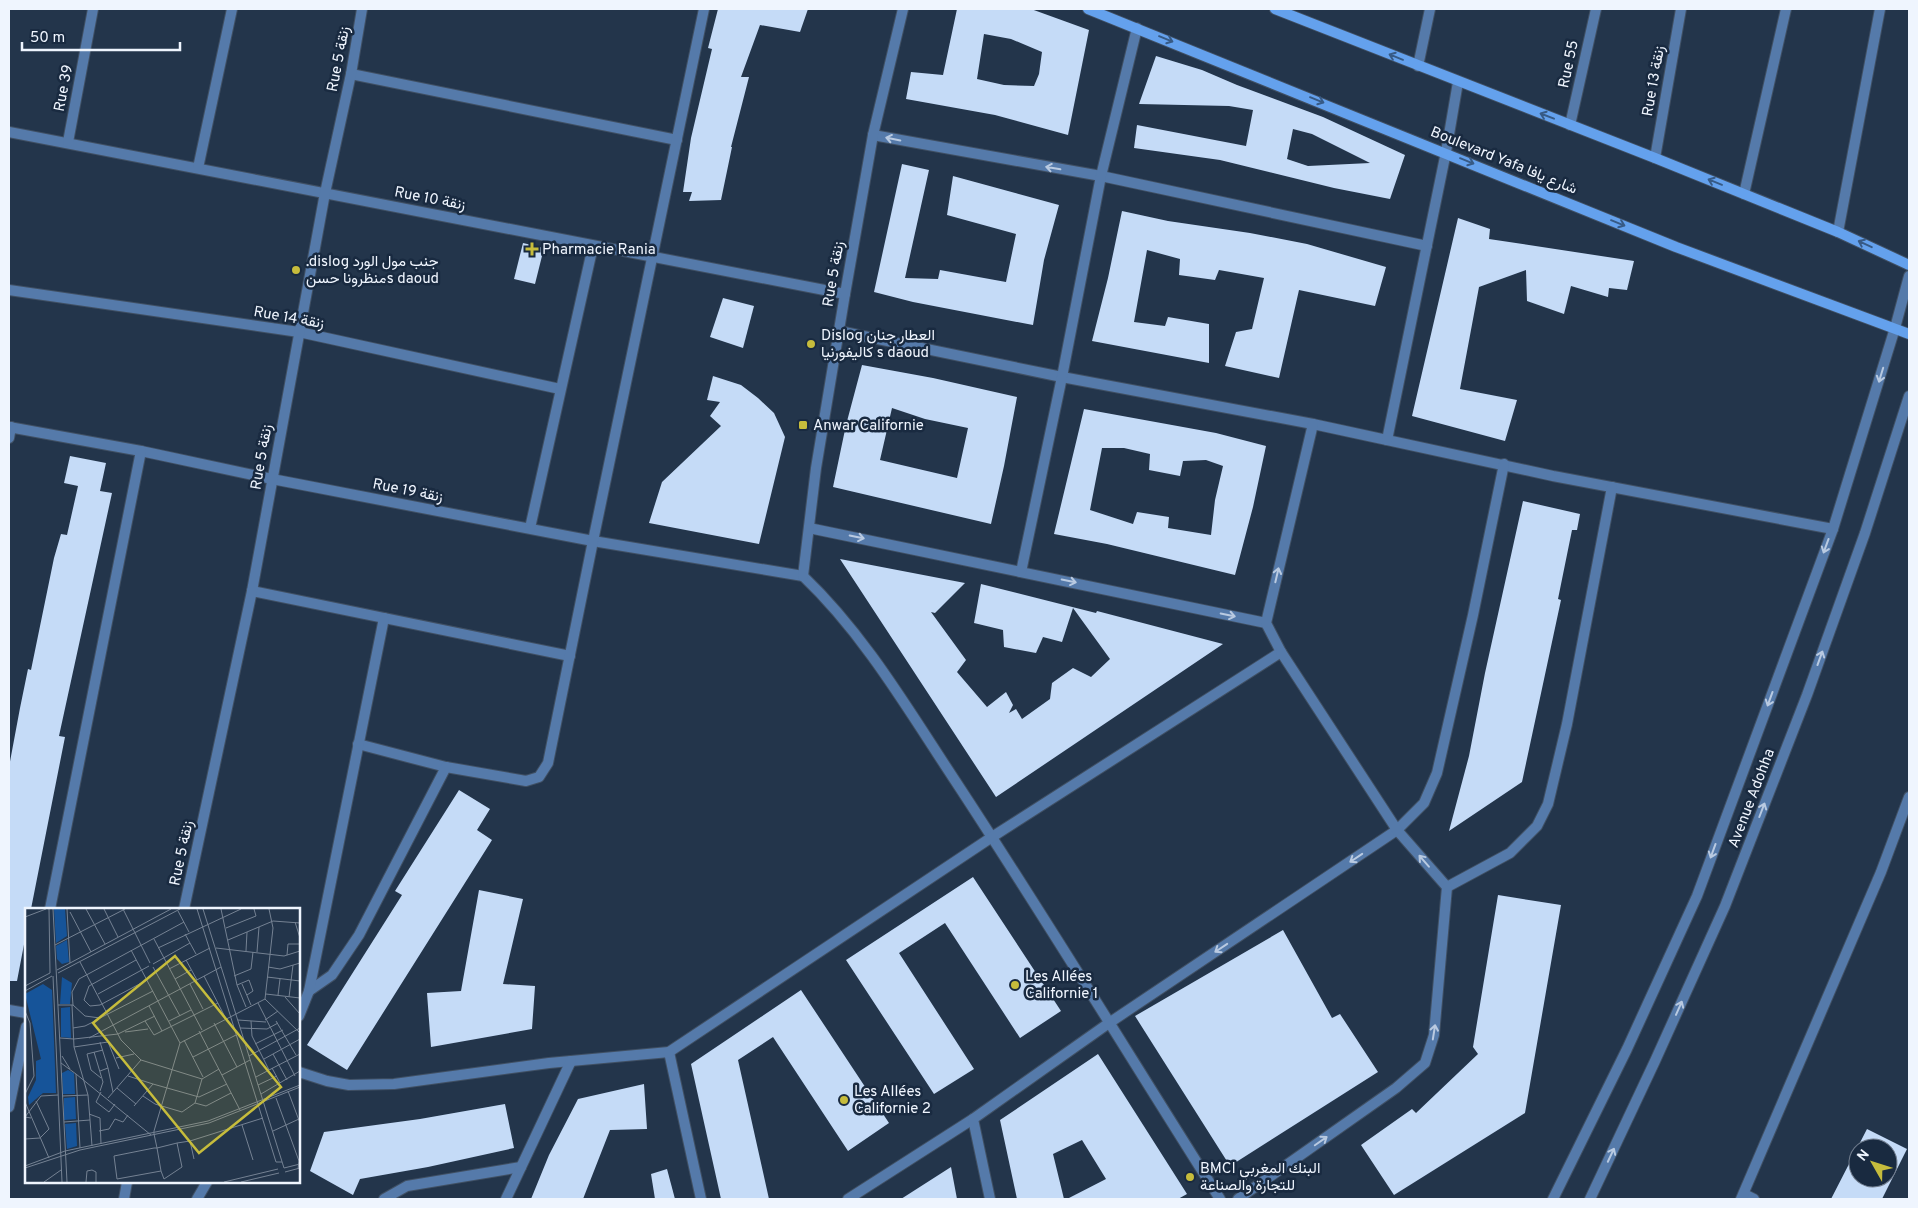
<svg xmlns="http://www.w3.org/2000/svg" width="1918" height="1208" font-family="Overpass,Vazirmatn,sans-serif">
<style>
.building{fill:#c5dbf7;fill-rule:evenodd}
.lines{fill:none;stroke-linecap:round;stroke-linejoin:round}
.street-casing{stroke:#405064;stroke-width:12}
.secondary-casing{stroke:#405064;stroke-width:12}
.street{stroke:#557aaa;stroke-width:10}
.secondary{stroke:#64a1ed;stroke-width:10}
.oneway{stroke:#375a85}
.oneway2{stroke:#b9cae1}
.poi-dot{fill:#c6bc3c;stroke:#192a40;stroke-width:2}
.labels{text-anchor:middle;stroke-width:5;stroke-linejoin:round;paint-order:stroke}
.street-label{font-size:15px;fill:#eff5fe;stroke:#192a40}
.poi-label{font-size:15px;fill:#eff5fe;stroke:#192a40;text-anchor:start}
.inset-road{fill:none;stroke:#758293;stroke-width:1}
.view{fill:#c6bc3c;fill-opacity:0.15;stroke:#c6bc3c;stroke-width:2.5}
.inset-edge{fill:none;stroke:#eff5fe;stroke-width:2.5}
</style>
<rect width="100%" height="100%" fill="#23354b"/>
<g class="building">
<path d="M718,9H808L800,32L760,25L741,77H749L731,147H732L721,200L689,201L692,192H683L691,138L712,49L708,48Z"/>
<path d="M957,9H1031L1089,30L1068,135L995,115L906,99L911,72L943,75ZM984,34L1011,39L1042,52L1039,74L1034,86L1004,85L977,79Z"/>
<path d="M1156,56L1202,70L1237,85L1323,117L1405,155L1390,199L1334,188L1220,160L1134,148L1137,125L1246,146L1253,110L1229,106L1139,104ZM1293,129L1312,134L1370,163L1308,166L1287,159Z"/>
<path d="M902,164L929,170L905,278L938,279L940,270L1006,282L1016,234L947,215L953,176L1059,205L1044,260L1033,325L913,302L874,292Z"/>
<path d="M1122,211L1168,221L1250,233L1307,244L1386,267L1375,306L1299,290L1279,378L1225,366L1236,332L1252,329L1264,278L1219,270L1215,280L1179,275L1180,259L1147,250L1134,322L1165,326L1168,317L1209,324V363L1092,341L1108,278Z"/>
<path d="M1458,218L1490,229L1489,239L1634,261L1627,290L1609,288L1608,297L1571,286L1564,314L1527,301L1526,270L1479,287L1460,389L1517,400L1505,441L1412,416Z"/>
<path d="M523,243L544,248L535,284L514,279Z"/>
<path d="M723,298L754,306L743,348L710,337Z"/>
<path d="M862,365L933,378L1017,397L1004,466L991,524L833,487L846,425ZM892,408L925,419L968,428L957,478L880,460Z"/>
<path d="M713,376L741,385L758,398L774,413L785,437L759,544L649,523L662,482L721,426L710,416L720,402L707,400Z"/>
<path d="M1084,409L1216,433L1266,446L1253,507L1235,575L1107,544L1054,534ZM1102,448H1124L1150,454L1149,470L1180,476L1183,461L1206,460L1223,466L1215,500L1211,535L1168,528L1169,517L1137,512L1133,524L1090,510Z"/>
<path d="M70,456L106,463L100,491L112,493L59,736L65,737L31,909H26V934L17,981H9V767L20,708L28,669L31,670L54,558L61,534L67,535L78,486L64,483Z"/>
<path d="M1523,501L1580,514L1577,530H1572L1558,599L1561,600L1522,782L1449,831L1469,756L1485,673Z"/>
<path d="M840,559L965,583L935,613L931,612L966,660L957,672L987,707L1006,692L1013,705L1009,713L1016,709L1022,719L1050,699L1052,683L1073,668L1091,677L1110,659L1073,608L1062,642L1043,637L1036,653L1004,647L1003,630L974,623L981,584L1096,613L1097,611L1223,644L996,797Z"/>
<path d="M459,790L490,809L477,830L492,840L347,1070L307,1045L402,895L395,891Z"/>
<path d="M973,877L1061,1011L1020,1038L945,923L899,953L974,1069L934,1094L846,960Z"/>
<path d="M479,890L523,899L503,984L535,986L532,1029L431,1047L427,993L461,991Z"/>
<path d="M1498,895L1561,905L1525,1113L1394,1195L1361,1145L1412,1109L1416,1113L1478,1054L1473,1047Z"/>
<path d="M1283,930L1332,1018L1340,1014L1378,1072L1230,1166L1135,1016Z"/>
<path d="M801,990L889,1123L848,1151L773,1037L738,1060L769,1199H721L691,1064Z"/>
<path d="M1098,1054L1187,1194L1178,1199H1067L1106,1179L1082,1140L1053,1154L1064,1199H1017L1000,1120Z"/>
<path d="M644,1084L647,1129L610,1130L583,1199H531L549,1155L578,1099Z"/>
<path d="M505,1104L514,1148L428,1167L360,1179L353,1195L310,1171L324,1132L420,1119Z"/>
<path d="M1867,1129L1907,1149L1882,1199H1831ZM1858,1148H1888V1178H1858Z"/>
<path d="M951,1167L957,1199H901Z"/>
<path d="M667,1169L675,1199H655L651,1174Z"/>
</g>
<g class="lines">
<defs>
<g id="street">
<path d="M1418,66L1430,9"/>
<path d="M351,74L677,140"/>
<path d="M1570,125L1596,9"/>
<path d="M9,132L845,294"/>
<path d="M873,135L1101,176L1427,246"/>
<path d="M68,142L93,9"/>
<path d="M1655,158L1681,9"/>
<path d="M198,168L232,9"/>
<path d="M1744,194L1786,9"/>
<path d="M1838,232L1880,9"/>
<path d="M9,290L299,332L560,389"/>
<path d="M839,331L1062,377L1313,424L1553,476L1833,529"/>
<path d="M9,427L141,451L272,479L593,541L803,576"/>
<path d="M9,438L11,427"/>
<path d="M1387,440L1446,152L1458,82"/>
<path d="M530,528L593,246"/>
<path d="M809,528L1266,623"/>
<path d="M1021,572L1062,377L1101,176L1137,28"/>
<path d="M803,576C865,635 909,711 956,782C1046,919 1132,1060 1220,1199"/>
<path d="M803,576L816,468L845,294L873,135L903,9"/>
<path d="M252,591L570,656"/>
<path d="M358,744L446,767L526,781L539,777L548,763L593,541L704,9"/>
<path d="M1447,887L1510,853L1537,826L1548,804L1567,724L1612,487"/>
<path d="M50,909L141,451"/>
<path d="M184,909L252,591L325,193L351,74L362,9"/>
<path d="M309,991L332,975L359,935L446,767"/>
<path d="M9,1010L26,1013"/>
<path d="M299,1016L309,991L384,618"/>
<path d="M669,1052L701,1199"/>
<path d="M299,1072L327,1081L349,1085L394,1084L549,1063L669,1052L992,837L1281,652L1266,623L1313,424"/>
<path d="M9,1107L26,1027"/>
<path d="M1744,1194L1754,1199"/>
<path d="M124,1199L127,1182"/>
<path d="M197,1199L207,1182"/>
<path d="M384,1199L407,1186L521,1167"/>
<path d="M506,1199L571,1061"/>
<path d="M848,1199L973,1119"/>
<path d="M990,1199L973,1119L1109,1023L1397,830L1424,803L1437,773L1473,615L1504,464"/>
<path d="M1238,1199L1396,1088L1425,1063L1434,1035L1447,887L1397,830L1281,652"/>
<path d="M1553,1199L1627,1049L1697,896L1833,529L1895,328L1909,276"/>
<path d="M1590,1199L1655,1061L1725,906L1807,695L1865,533L1909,396"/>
<path d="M1741,1199L1881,872L1909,797"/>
</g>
<g id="secondary">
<path d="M1088,9L1676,247L1909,334"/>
<path d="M1275,9L1655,158L1838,232L1909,265"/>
</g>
</defs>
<use href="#street" class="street-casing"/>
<use href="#secondary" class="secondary-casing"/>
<use href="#street" class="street"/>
<use href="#secondary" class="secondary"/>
</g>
<defs><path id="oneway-shaft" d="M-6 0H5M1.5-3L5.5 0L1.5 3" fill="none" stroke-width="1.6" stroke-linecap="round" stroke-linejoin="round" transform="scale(1.25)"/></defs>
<g class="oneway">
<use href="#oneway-shaft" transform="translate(1166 39) rotate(22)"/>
<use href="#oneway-shaft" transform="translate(1396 57) rotate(-158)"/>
<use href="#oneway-shaft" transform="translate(1317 100) rotate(22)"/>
<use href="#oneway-shaft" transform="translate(1547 116) rotate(-159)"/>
<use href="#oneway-shaft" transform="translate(1467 161) rotate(22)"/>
<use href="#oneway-shaft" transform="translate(1715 182) rotate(-158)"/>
<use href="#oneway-shaft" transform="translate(1618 223) rotate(22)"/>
<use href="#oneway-shaft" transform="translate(1865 244) rotate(-155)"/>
</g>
<g class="oneway2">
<use href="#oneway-shaft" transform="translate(893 139) rotate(-168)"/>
<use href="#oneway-shaft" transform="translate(1053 168) rotate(-170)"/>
<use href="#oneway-shaft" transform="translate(1881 375) rotate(107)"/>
<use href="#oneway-shaft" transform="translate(857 537) rotate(12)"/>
<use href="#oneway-shaft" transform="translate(1826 546) rotate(110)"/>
<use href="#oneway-shaft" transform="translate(1277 575) rotate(-77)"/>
<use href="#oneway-shaft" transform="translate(1069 581) rotate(12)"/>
<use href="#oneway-shaft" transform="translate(1228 615) rotate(12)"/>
<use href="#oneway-shaft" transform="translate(1820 658) rotate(-70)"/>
<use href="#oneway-shaft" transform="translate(1770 699) rotate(110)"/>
<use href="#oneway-shaft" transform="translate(1762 810) rotate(-69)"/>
<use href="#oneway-shaft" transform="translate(1713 851) rotate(110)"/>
<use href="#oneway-shaft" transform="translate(1356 858) rotate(146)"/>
<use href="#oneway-shaft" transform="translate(1424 861) rotate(-131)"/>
<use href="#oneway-shaft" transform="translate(1221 948) rotate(146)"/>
<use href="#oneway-shaft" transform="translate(1679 1008) rotate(-66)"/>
<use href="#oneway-shaft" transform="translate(1434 1032) rotate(-81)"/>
<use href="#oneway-shaft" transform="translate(1321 1141) rotate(-35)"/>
<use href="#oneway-shaft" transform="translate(1611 1155) rotate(-65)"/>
</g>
<g class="poi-dot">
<path d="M529.5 241.5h5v5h5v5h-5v5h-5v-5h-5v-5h5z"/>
<circle cx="296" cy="270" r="5"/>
<circle cx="811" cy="344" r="5"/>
<rect x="798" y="420" width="10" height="10" rx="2.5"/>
<circle cx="1015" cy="985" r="5"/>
<circle cx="844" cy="1100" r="5"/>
<circle cx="1190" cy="1177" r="5"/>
</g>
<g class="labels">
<g class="street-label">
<text transform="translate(338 59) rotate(-79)" y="5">Rue 5 زنقة</text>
<text transform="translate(1568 64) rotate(-78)" y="5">Rue 55</text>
<text transform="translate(1653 81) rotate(-80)" y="5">Rue 13 زنقة</text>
<text transform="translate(63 88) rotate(-79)" y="5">Rue 39</text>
<text transform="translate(1504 160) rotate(22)" y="5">Boulevard Yafa شارع يافا</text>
<text transform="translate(430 198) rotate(11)" y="5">Rue 10 زنقة</text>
<text transform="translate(833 274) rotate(-80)" y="5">Rue 5 زنقة</text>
<text transform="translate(289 317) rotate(10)" y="5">Rue 14 زنقة</text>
<text transform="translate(261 457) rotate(-80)" y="5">Rue 5 زنقة</text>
<text transform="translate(408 490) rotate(11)" y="5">Rue 19 زنقة</text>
<text transform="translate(1751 798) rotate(-69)" y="5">Avenue Adohha</text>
<text transform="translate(181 853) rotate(-78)" y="5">Rue 5 زنقة</text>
</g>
<g class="poi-label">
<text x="542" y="254">Pharmacie Rania</text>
<text x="306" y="266">.dislog جنب مول الورد<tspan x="306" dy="17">منظرونا حسنs daoud</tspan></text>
<text x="821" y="340">Dislog العطار جنان<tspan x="821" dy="17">كاليفورنيا s daoud</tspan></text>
<text x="813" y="430">Anwar Californie</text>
<text x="1025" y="981">Les Allées<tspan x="1025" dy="17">Californie 1</tspan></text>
<text x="854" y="1096">Les Allées<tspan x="854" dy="17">Californie 2</tspan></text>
<text x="1200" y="1173">BMCI البنك المغربي<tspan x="1200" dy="17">للتجارة والصناعة</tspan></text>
</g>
</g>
<g transform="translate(25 908)">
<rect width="275" height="275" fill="#23354b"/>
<path d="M29,1H40L42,28L31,35ZM42,32L44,54L37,56L32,51L31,38ZM37,69L47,75L45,96H35ZM18,76L27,82L31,185H18L4,197L3,189L11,172V153L16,151L0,86ZM45,99L46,130L36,129V100ZM43,162L49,165L50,186H38L37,165ZM50,189L51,211L39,212V190ZM51,215L52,238L42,241L40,216Z" fill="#165499"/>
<path class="inset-road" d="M24,1L25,65M28,1L42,274M42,1L45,55M61,1L80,36M79,1L93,29M98,1L125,55M172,1L251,254H257M178,1L259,260L275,256M196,1L212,77L221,99M153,3L164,24M45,4L66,44M0,9L21,1M270,14L275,30M201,20L231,8L229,1M160,26L171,46M129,31L177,122M203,32L248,13L275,15M30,37L100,1M133,40L216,1M191,40L259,48L275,43M106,42L155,135M221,43L222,24M232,44L234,19M262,47L263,36H275M111,52L64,78L59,92L65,98L75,97L122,72M161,52L172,72M55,54L96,132L116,152L177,171L194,161M128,56L165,35M128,59L155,108M243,59L255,61L275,55M144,61L185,40M32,62L146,1M33,65L155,1M28,68L37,274M179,68L200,109M209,68L226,61L228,44M242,69L275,73M150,71L166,62M165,76L178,101M217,76L226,97M212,77L224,72L228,83L222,87M0,78L25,65M0,83L27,68M73,86L124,58M241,86L275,90M253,87L255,71M260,89L275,106M264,89L268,57M240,91L248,20L244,1M240,91L275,125M233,95L270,168M33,97H48L60,108L75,110L128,83M47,97L49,139L63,187M48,97L47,84L54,71L159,14M124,98L137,123M0,103L5,115L9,168L0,186M213,112L241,114M240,112L253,103M120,113L129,127L193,95M144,113L166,102M226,113L227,128L244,162L231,169M251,113L271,147M189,115L212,159M48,120L60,118L74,111M215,120L242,121L253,115M174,123L215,202M100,124L123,121M35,130L49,131L93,126L130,108M64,130L196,59M159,132L178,169M155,135L129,223V226L132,240L136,263L92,271L89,248L129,240H132L152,235L165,233L238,210M155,135L240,91M230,136L258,122M49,139L83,134L94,161M69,144L78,174L75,183M248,146L262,172M37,148L45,161M224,148L275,120M168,149L211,127M91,150L109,146M239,151L275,131M36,155L51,166M83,160L88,184M247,160L255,175M244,162L275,146M75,163L83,160L75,134M197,167L225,152M103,168L128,176M76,170L66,162L62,146L78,142M233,177L252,168M92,180L111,196M263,183L275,215M76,184L71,194L84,204L90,196M236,186L275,163M37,188L63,187L65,212M118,188L130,196L157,204L170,195L177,171M83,190L116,152M251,190L274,253L273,261M0,194L24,250M170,195L181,198L206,185M109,198L128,176L174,189L202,176M64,206L75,210L76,236M6,210L0,209L16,188L33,187M39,214L65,212L67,238M217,217L228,252M74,223L84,221L90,211L98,214L103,207M248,223L274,211M0,231L15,230L24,221L11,193M165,233L169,251M55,240L51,166L126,227M0,258L40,243L183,213L275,177M0,260L55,242L184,215L275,179M136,263L139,271L157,259L152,235M260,264L275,260M19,274L36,262M61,274L62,263L67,262L71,264V274M199,274L253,261M216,274L254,265"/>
<path class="view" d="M150,48L256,179L174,245L68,115Z"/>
<rect width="275" height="275" class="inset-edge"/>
</g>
<rect width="1918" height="1208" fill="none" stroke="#eff5fe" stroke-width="20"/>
<g transform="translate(1873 1163) rotate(309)"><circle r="24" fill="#192a40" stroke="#6f7b8c"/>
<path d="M0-4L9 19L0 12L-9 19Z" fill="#c6bc3c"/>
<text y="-8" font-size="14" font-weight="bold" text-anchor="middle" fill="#eff5fe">N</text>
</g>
<path d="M22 42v8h158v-8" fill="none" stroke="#eff5fe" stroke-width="2.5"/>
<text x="30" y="42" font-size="15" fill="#eff5fe" stroke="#192a40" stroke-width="4" paint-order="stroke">50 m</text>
</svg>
